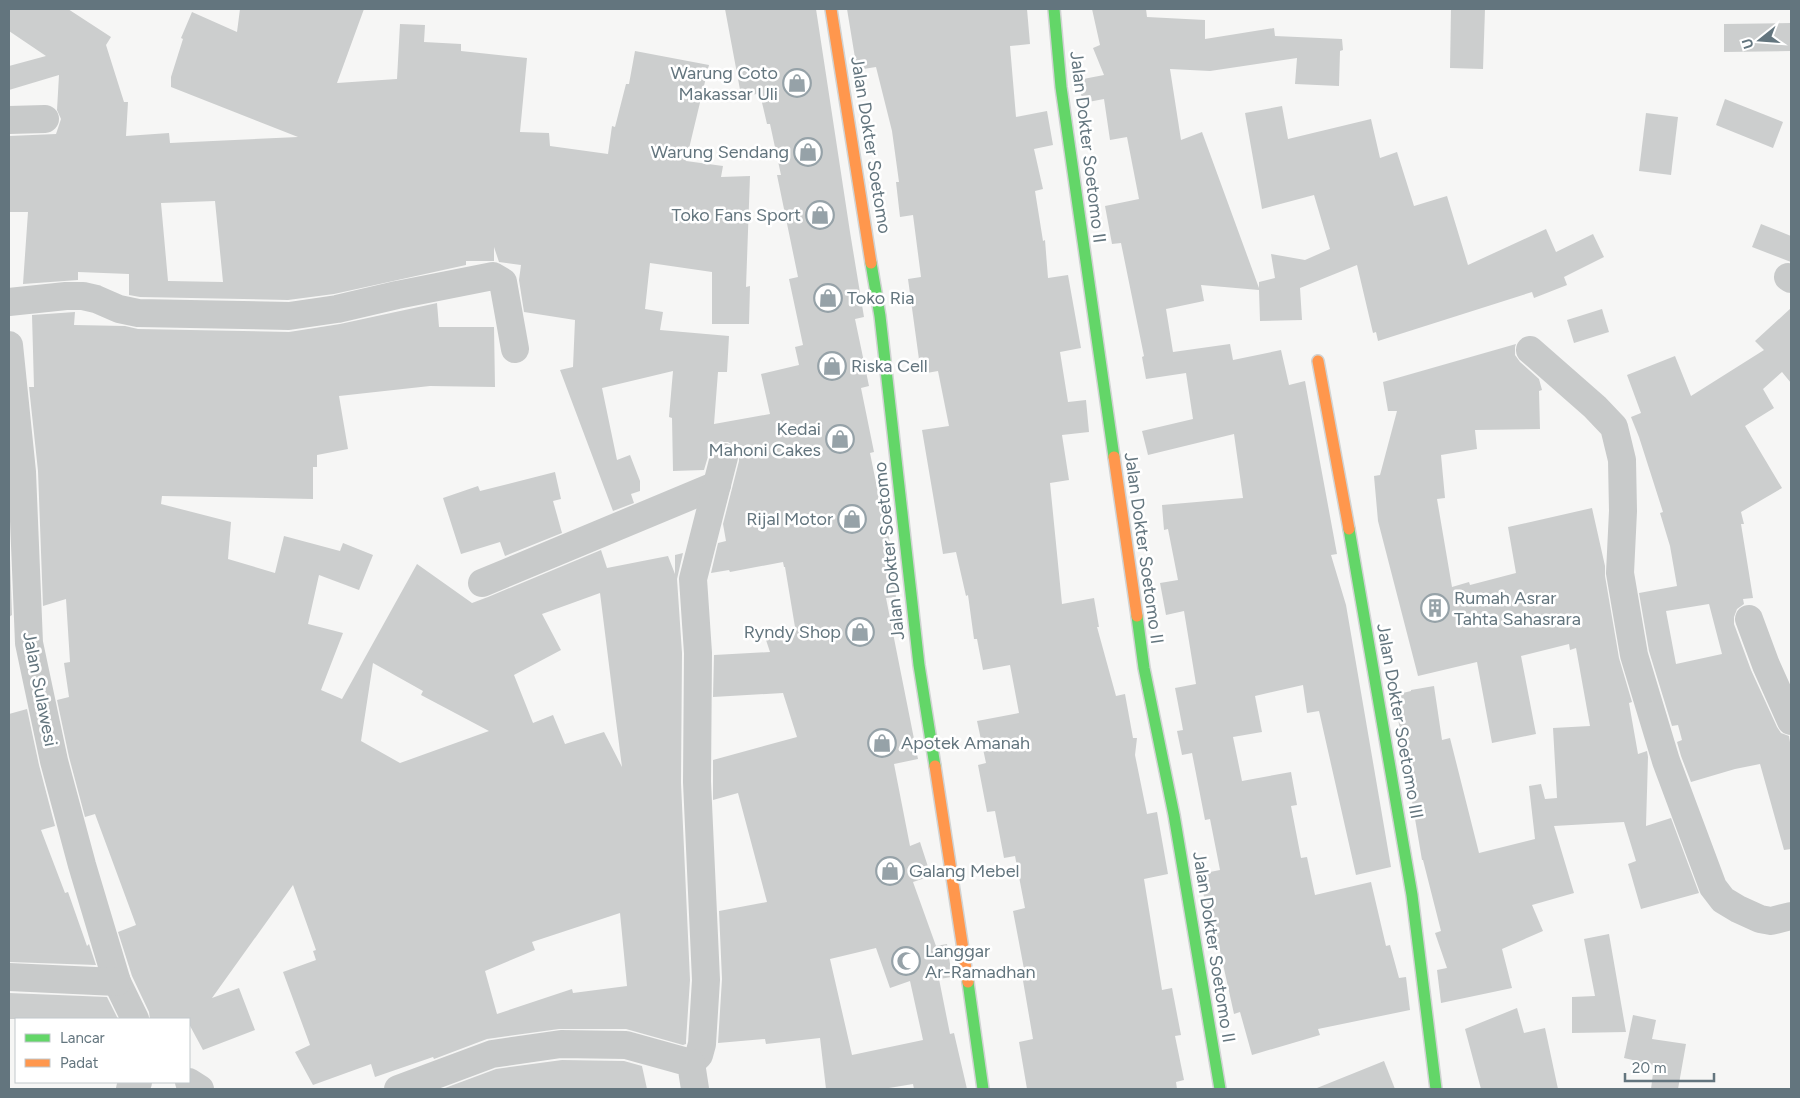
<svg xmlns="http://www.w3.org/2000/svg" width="1800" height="1098" font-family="Figtree,sans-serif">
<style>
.building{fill:#cccece;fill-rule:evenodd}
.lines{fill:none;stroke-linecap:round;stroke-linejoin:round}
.fast-casing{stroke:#d1d3d3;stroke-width:14}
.slow-casing{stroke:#d1d3d3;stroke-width:14}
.street{stroke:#c8caca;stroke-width:28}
.fast{stroke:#63d668;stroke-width:11}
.slow{stroke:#ff974d;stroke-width:11}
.labels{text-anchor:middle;stroke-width:5;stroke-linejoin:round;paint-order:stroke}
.poi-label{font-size:18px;fill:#63757e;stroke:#fff;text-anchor:end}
.street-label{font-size:18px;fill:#63757e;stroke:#fff}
</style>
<rect width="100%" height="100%" fill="#f6f6f5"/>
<g class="building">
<path d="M9,9H68L111,37L106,45L124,102H128L126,136L169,133L170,143L298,137L171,87V77L183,39L181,38L192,12L237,32L240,9H364L337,83L397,79L400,24L425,25L424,42L461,44V51L527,58L520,132L549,133L550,146L608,154L612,126L615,127L626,84H629L635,51L709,65L686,161L723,166L721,177L750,176L746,287L750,286L749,324H712V272L650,263L645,309L663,312L660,330L729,336L727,372H718L714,424L770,414L761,374L799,365L795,347L803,345L789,279L798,277L777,175H781L770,124H767L760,94L741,95L725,9H816L850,232L864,317L855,319L869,386L861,388L874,452L870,453L882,512L886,511L896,597L886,598L918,759L894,764L910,846L920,842L931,876L913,882L936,946L947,944L952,977L939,979L950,1034L954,1033L967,1089H914L913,1084L883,1089H826L820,1038L766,1044L765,1039L718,1043L722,979L719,911L767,902L738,793L713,800V760L797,737L783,693L713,697L714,655L770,652L765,637L795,627L785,567H784L783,562L730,572L729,570L711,573L718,543L726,541L723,524L739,461V453L735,446L728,442H720L713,446L709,453L704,470L673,471L672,418L669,417L673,371L602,388L617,460L630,455L640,481V491L631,494L634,503L613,511L560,370L573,367L575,320L524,312L519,280L521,265L499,262L494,247V261H466V265L334,294L288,300L140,297L129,295V274L78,272V280L23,284L28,212H9V136L56,134L61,119L57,110L59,75L9,90V66L46,56L9,31ZM215,201L223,282L168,281L161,203ZM876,948L890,988L910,981L923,1040L852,1055L830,959Z"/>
<path d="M847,9H1027L1030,44L1010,46L1016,117L1047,111L1053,145L1034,149L1043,189L1035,191L1043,241L1045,240L1048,278L1068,275L1081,348L1060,352L1068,402L1086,400L1089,432L1062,435L1069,480L1050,483L1062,604L1094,598L1099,627H1097L1116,696L1125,694L1133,738H1137L1135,755L1147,814L1157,812L1168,874L1144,879L1162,990L1172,988L1181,1035L1175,1036L1184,1080L1176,1082L1177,1089H1027L1019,1042L1033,1039L1021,969H1024L1013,911L1025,908L1015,856L1004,858L995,811L987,812L978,765L986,763L977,721L1019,713L1010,665L983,670L977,639H974L968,595L966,596L956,552L943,554L922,430L949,426L938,371L921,374L908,279L921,277L913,215L900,217L896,182H899L892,131L876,67L857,70Z"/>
<path d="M1092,9H1146L1147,17L1205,20V39L1274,28L1275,36L1342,39L1343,50L1340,51L1339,86L1295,84L1297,58L1210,71L1170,69L1181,140L1202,132L1259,288V282L1275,278L1271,254L1305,260L1330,249L1314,195L1262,209L1245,113L1282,106L1288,139L1371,119L1380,158L1397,152L1414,206L1447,196L1468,265L1546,229L1556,252L1593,234L1604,257L1564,277L1567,285L1534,298L1532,292L1378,341L1376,332L1373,333L1357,265L1300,288L1302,320L1260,321L1259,290L1201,285L1204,301L1166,309L1173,352L1230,344L1233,360L1281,350L1289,385L1305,381L1337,554L1331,555L1346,605L1391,867L1356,875L1319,711L1307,713L1303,685L1255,696L1262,732L1233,737L1242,781L1291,772L1297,805L1291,806L1301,858L1307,857L1315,895L1371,882L1386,946L1390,945L1399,978L1406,977L1410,1010L1318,1029L1320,1035L1252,1055L1240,1012L1234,1014L1219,946L1216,947L1207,902L1205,903L1200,874L1220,870L1210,819L1205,820L1192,753L1182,755L1177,731L1183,730L1175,688L1196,684L1184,611L1166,615L1160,583L1178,580L1168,529L1164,530L1162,505L1243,498L1234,434L1148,455L1142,431L1193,419L1186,373L1146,379L1142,357L1144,356L1121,243L1112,244L1105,206L1139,199L1127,137L1110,140L1104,99L1083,103L1078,80L1104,75L1093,48L1100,45Z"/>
<path d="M1451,9H1485L1483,69L1450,68Z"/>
<path d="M1791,23V51L1724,52V24Z"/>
<path d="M1725,99L1783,122L1773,148L1716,125Z"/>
<path d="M1646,113L1678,117L1671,175L1639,171Z"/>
<path d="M1761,224L1791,236V262L1752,247Z"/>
<path d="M437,303L439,327H494L495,387L430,386L339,396L348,449L317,455V467H313V499L162,496L161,504L231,522L228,559L275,573L284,536L340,551L343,543L373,555L359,590L319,575L308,624L343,633L321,690L342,699L417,564L472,603L488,597L601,550L607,568L668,556L675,574V555L683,553L677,579L682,653L681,783L690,980L686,1041V1044L683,1045L626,1029H559L487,1039L434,1059L433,1057L375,1077L371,1064L313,1085L295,1052L310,1045L283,972L316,960L313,951L316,950L293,885L212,998L239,988L255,1030L203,1050L189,1024V1019H150L149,1012L132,976L118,932L136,925L95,814L85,817L69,757L57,700L69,697L64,663L70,662L66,599L43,606L38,471L29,387H34L32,315L75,312L74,325L125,326L138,329L289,332L340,324ZM600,593L615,713L622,767L604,732L565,744L553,715L533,723L514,675L561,650L542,614ZM373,663L423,691L421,695L489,731L400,763L361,741ZM620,913L627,986L573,993L572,989L497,1014L485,971L535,950L532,942Z"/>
<path d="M1791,308V383L1782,372L1763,389L1774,408L1745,426L1782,488L1741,512L1744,524H1741L1753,598L1743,599L1744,604L1737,609L1734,617V624L1751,670L1777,727L1781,733L1789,736L1791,748V849L1784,850L1760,764L1735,769L1691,782L1681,756L1677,742L1682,740L1678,725L1672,726L1649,651L1639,593L1677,586L1670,546L1660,513L1663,512L1639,437L1631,417L1641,413L1627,375L1675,356L1691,396L1764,350L1755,341ZM1709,604L1722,654L1676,664L1666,611Z"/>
<path d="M1602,309L1609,332L1574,343L1567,320Z"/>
<path d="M1516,344L1515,347V355L1520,362L1539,379L1542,390L1539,391L1540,429L1475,430L1477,449L1441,455L1445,498L1437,499L1452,587L1469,582L1470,585L1516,573L1508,527L1592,508L1605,566V576L1619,658L1632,702L1629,703L1638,754L1647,751L1648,757L1646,826L1671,818L1699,893L1641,909L1628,864L1636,861L1624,822L1554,826L1574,893L1532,905L1543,931L1502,949L1512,988L1441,1003L1437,970L1447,968L1435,933L1441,931L1423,860H1422L1394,695L1411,691V690L1434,686L1442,740L1450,738L1479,853L1535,839L1529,786L1541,784L1545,799L1557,798L1553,728L1590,726L1576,648L1570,650L1569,644L1521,656L1536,734L1492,743L1477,662L1418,676L1378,521L1374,476L1380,475L1397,411H1388L1383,382Z"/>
<path d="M555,472L561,499L553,501L562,533L505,556L500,542L461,554L443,498L478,486L480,491Z"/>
<path d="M9,530L12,615L9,617Z"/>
<path d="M27,709L39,765L55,826L41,830L65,893L68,892L87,946L89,944L96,965L9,962V714Z"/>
<path d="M1609,934L1626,1032L1572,1033V997L1595,996L1584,939Z"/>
<path d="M9,993L107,997L118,1019H9Z"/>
<path d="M1517,1008L1524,1033L1545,1028L1558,1089H1481L1465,1029Z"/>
<path d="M1633,1015L1656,1020L1652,1039L1686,1044L1678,1089H1651L1654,1065L1624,1058Z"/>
<path d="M562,1060L624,1061L642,1066L647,1089L445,1088L496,1069Z"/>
<path d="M1384,1061L1395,1089H1317V1088Z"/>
</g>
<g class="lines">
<defs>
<g id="fast">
<path d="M1054,9L1061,87L1114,457"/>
<path d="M871,263L880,316L919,665L935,766"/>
<path d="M1349,529L1412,895L1436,1089"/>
<path d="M1137,616L1144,668L1174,815L1220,1089"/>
<path d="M968,982L983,1089"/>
</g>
<g id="slow">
<path d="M831,9L871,263"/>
<path d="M1318,361L1349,529"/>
<path d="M1114,457L1137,616"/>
<path d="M935,766L968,982"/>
</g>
</defs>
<use href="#fast" class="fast-casing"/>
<use href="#slow" class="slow-casing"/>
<g class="street">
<path d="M9,120L45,119"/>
<path d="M1788,277L1791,279"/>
<path d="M9,302L66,296H83L96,299L119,309L138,313L289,316L337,309L397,295L493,276L503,282L515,349"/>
<path d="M9,345L22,472L29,643L54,761L82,865L117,982L135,1019"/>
<path d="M1530,350L1595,407L1614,427L1622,460L1623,511L1620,573L1634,655L1666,761L1713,887L1723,900L1738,909L1760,919L1771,921L1791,916"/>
<path d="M482,583L717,485"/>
<path d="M1749,619L1766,665L1791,721"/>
<path d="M9,977L117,982"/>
<path d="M691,1063L699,1055L702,1044L706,980L697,782L698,653L693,579L724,457"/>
<path d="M189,1082L200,1089"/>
<path d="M130,1089L138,1082"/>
<path d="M398,1089L492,1054L561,1044L626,1045L691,1063L695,1089"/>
</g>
<use href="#fast" class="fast"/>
<use href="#slow" class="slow"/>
</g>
<defs>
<symbol id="shop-ring" viewBox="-11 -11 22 22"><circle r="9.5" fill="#fff" stroke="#96a2a8" stroke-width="1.5"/><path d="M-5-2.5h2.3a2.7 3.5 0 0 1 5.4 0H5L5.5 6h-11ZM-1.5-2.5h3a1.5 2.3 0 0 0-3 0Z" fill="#96a2a8"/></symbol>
<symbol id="building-ring" viewBox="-11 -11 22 22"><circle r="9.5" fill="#fff" stroke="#96a2a8" stroke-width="1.5"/><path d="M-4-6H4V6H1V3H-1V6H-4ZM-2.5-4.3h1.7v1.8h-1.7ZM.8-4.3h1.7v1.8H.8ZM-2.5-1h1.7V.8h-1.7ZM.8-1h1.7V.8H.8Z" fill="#96a2a8"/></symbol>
<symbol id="mosque-ring" viewBox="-11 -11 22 22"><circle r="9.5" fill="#fff" stroke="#96a2a8" stroke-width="1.5"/><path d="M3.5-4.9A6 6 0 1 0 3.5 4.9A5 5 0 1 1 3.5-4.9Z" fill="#96a2a8"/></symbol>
</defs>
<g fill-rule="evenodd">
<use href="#shop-ring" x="781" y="67" width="32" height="32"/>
<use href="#shop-ring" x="792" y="136" width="32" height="32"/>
<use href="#shop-ring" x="804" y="199" width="32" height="32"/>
<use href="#shop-ring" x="812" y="282" width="32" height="32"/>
<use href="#shop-ring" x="816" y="350" width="32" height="32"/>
<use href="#shop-ring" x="824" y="423" width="32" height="32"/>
<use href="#shop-ring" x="836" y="503" width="32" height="32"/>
<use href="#building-ring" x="1419" y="592" width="32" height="32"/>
<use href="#shop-ring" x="844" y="616" width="32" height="32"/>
<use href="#shop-ring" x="866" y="727" width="32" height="32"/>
<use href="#shop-ring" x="874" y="855" width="32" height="32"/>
<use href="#mosque-ring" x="890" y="945" width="32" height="32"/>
</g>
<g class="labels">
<g class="poi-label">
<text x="778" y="79">Warung Coto<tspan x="778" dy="21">Makassar Uli</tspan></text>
<text x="789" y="158">Warung Sendang</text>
<text x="801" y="221">Toko Fans Sport</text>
<text x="847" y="304" text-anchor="start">Toko Ria</text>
<text x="851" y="372" text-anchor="start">Riska Cell</text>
<text x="821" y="435">Kedai<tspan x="821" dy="21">Mahoni Cakes</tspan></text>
<text x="833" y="525">Rijal Motor</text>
<text x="1454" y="604" text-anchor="start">Rumah Asrar<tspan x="1454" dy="21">Tahta Sahasrara</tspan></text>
<text x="841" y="638">Ryndy Shop</text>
<text x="901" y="749" text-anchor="start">Apotek Amanah</text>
<text x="909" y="877" text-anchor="start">Galang Mebel</text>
<text x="925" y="957" text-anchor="start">Langgar<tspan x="925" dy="21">Ar-Ramadhan</tspan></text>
</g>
<g class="street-label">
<text transform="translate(871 145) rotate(81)" y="6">Jalan Dokter Soetomo</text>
<text transform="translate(1088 147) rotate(83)" y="6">Jalan Dokter Soetomo II</text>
<text transform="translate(1144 548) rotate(82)" y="6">Jalan Dokter Soetomo II</text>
<text transform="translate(889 551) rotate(-96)" y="6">Jalan Dokter Soetomo</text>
<text transform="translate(40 689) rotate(79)" y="6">Jalan Sulawesi</text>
<text transform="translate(1400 721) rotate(80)" y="6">Jalan Dokter Soetomo III</text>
<text transform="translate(1214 947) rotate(81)" y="6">Jalan Dokter Soetomo II</text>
</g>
</g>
<rect width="1800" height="1098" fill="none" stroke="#63757e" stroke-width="20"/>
<rect x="15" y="1018" width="175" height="65" fill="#ffffff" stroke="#c1c8cb"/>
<rect x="25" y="1034" width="25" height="8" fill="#63d668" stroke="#c1c8cb"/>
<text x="60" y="1043" font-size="15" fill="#63757e">Lancar</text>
<rect x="25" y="1059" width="25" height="8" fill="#ff974d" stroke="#c1c8cb"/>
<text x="60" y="1068" font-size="15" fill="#63757e">Padat</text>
<g transform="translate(1760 40) rotate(253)" stroke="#ffffff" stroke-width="4" paint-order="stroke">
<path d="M0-4L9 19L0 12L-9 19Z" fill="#63757e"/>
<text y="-8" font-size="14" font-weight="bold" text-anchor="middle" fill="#63757e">U</text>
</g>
<path d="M1625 1073v8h89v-8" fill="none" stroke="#63757e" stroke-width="2.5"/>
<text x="1632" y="1073" font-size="15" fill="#63757e" stroke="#ffffff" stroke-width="4" paint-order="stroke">20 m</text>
</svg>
